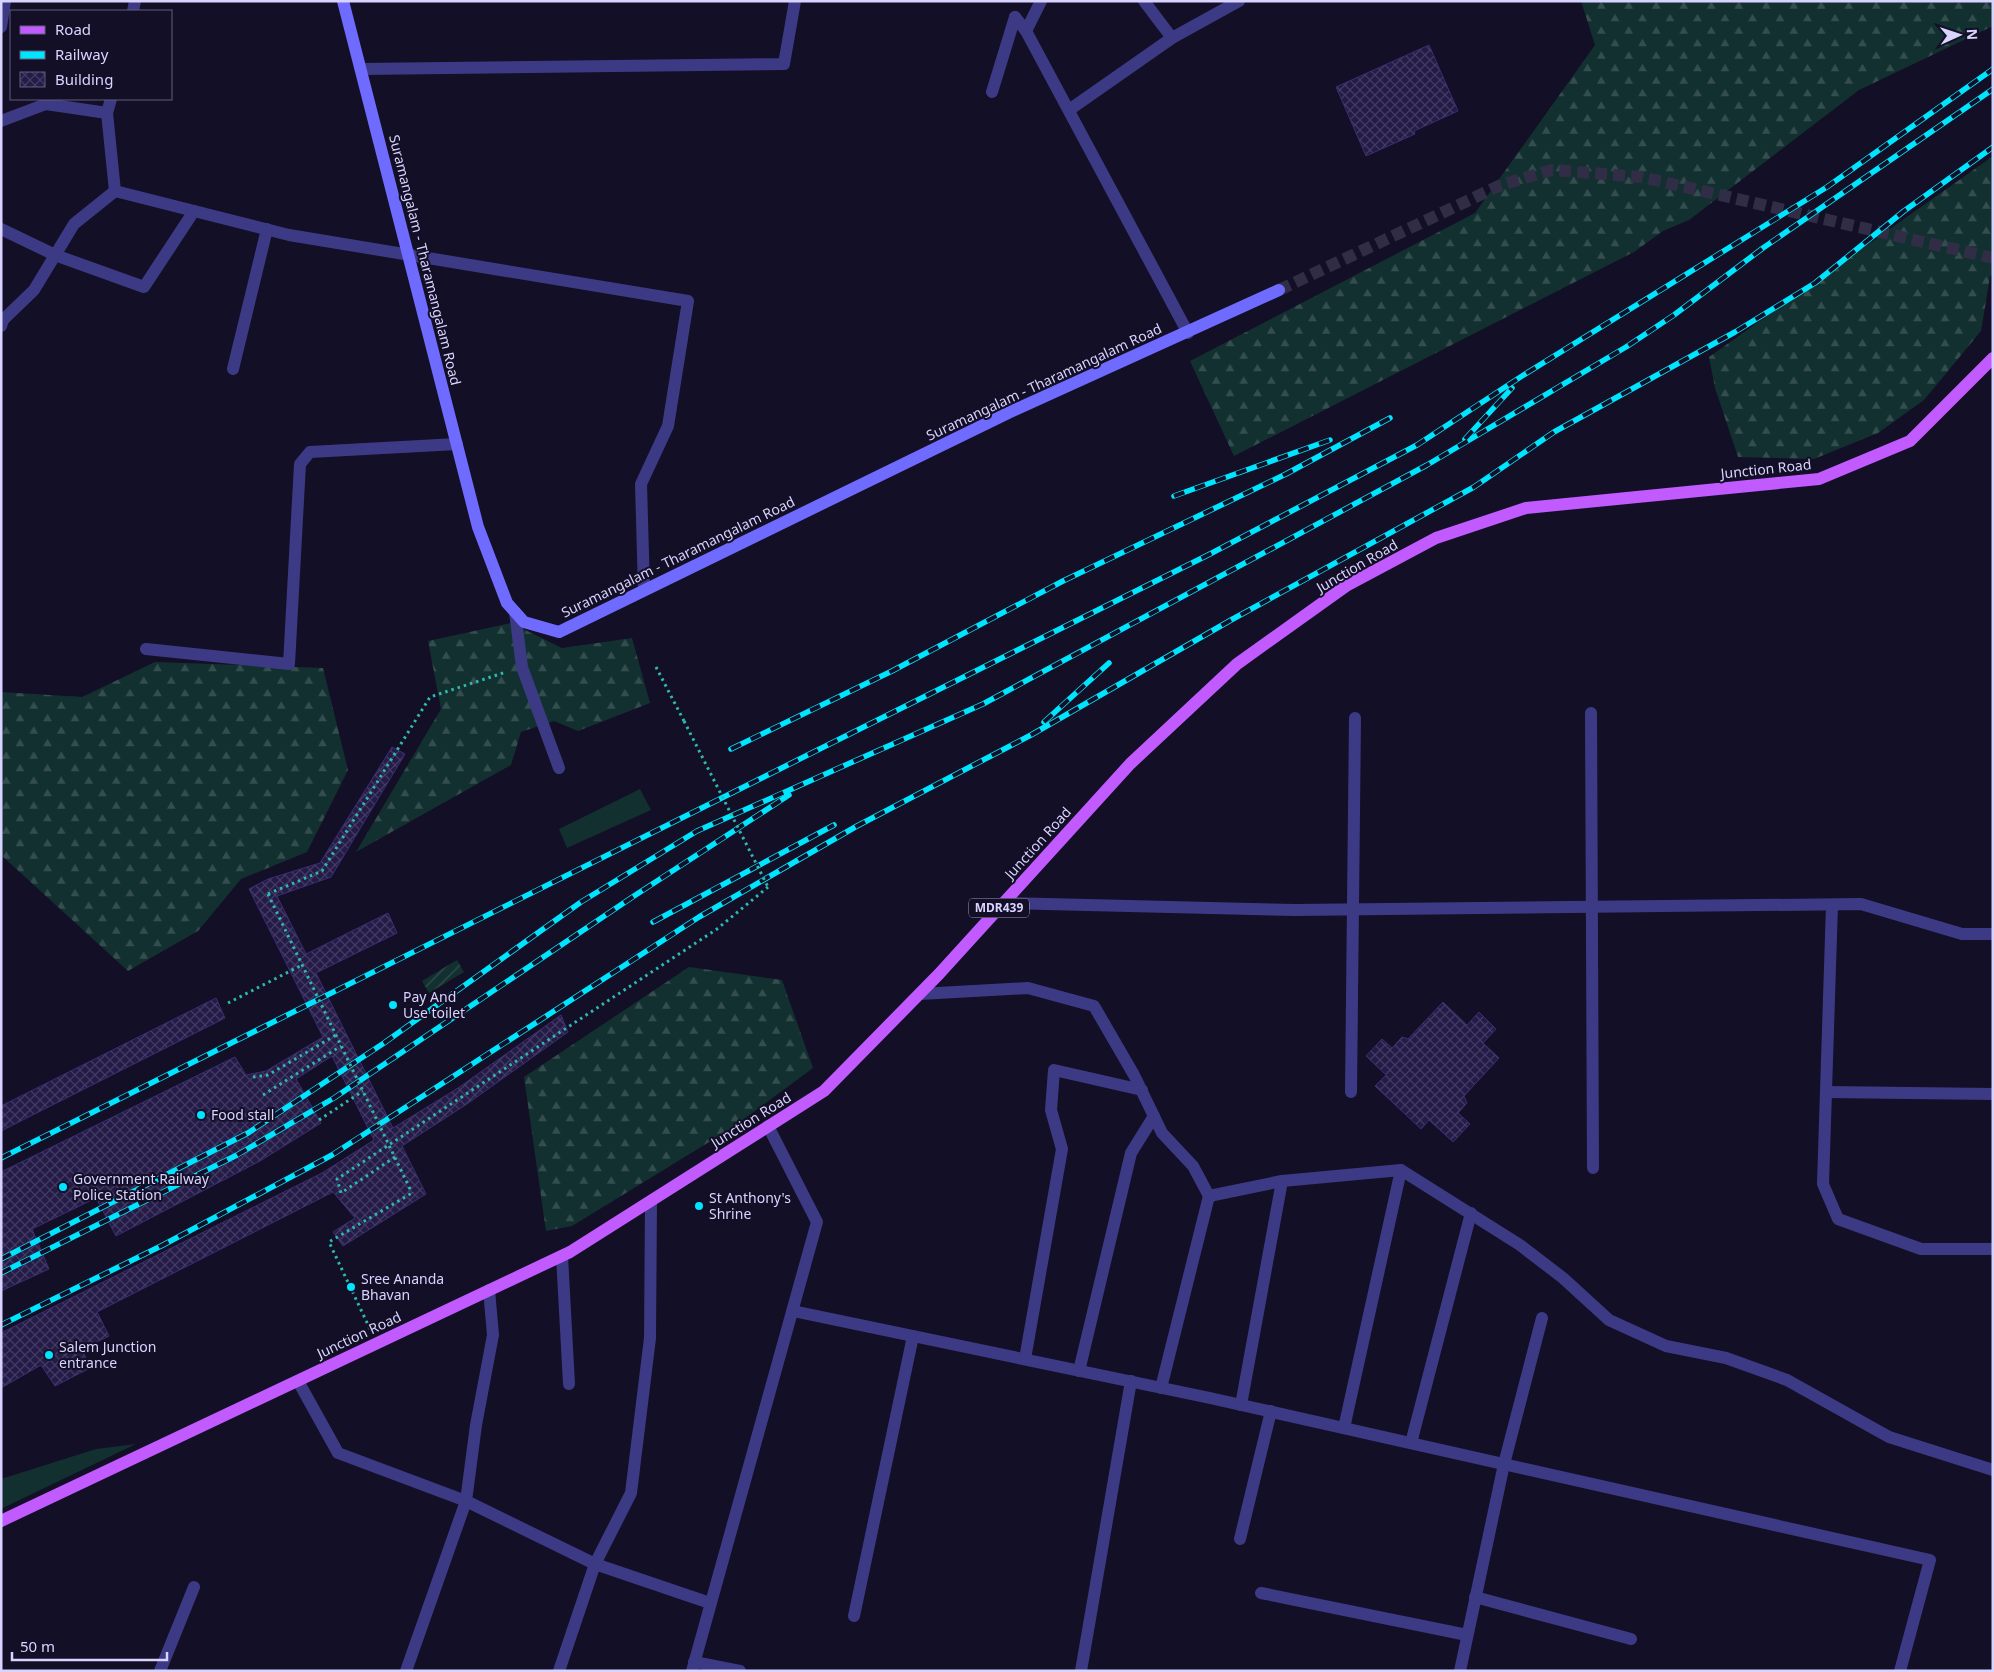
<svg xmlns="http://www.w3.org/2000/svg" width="1994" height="1672" font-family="'Noto Sans',sans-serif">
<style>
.grass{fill:#12302f}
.forest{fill:url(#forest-firs)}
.garden{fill:url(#garden-furrows)}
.building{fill:url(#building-cross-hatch);stroke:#3b2d73}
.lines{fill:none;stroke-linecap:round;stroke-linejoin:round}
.secondary-tunnel{stroke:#312d47;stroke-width:12;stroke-dasharray:12 6;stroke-linecap:butt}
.path{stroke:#2fb8b0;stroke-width:3;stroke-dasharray:2.5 4;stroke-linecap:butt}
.street{stroke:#3d3a85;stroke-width:12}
.secondary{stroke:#6f6bff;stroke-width:12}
.primary{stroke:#c25bff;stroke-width:12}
.rail-casing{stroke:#00e5ff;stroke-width:5.5}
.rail{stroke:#130f26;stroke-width:4;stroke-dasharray:11;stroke-linecap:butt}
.path-bridge{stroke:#2fb8b0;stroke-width:3;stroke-dasharray:2.5 4;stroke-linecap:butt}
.poi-dot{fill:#00e5ff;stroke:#130f26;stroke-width:2}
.labels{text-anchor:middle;stroke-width:4;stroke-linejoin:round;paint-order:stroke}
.shield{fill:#130f26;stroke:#9e99be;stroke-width:1}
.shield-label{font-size:12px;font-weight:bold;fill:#d9d4ff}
.street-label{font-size:14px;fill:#d9d4ff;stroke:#130f26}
.poi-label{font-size:14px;fill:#d9d4ff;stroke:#130f26;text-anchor:start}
</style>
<defs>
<pattern id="forest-firs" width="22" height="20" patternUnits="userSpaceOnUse" patternTransform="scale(1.25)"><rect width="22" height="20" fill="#12302f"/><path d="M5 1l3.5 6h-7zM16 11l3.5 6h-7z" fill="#344d4e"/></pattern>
<pattern id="garden-furrows" width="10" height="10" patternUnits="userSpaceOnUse" patternTransform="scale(1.25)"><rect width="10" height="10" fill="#12302f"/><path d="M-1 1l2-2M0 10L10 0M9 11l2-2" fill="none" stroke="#344d4e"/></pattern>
<pattern id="building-cross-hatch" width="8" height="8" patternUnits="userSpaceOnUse" patternTransform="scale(1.25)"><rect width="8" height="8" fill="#241b47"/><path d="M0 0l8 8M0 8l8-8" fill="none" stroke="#433b63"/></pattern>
</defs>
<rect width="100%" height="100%" fill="#130f26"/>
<g class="grass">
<path d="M640,789L651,810L567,848L559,829Z"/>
<path d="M136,1444L5,1507L1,1509V1479L96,1449Z"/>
</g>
<g class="forest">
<path d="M1581,1H1993V26L1859,90L1689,220L1663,231L1634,252L1234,456L1190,361L1475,213L1595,45Z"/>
<path d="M1993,156V273L1990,277L1981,331L1924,400L1878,433L1814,459L1738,457L1715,388L1709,357Z"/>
<path d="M511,623L562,648L632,638L650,703L578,731L554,721L521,732L511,765L356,852L441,709L428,641Z"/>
<path d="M155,662L323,668L348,770L307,852L241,879L198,931L128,971L1,855V692L82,697Z"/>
<path d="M689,967L782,980L813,1068L732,1128L572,1226L546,1231L524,1077Z"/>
</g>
<path class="garden" d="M457,960L464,972L429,993L422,981Z"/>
<g class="building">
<path d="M1429,45L1458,111L1414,131L1415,134L1366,156L1336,87Z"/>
<path d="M392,747L405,754L331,877L277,896L306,954L388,913L397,933L316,973L393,1128L458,1088L561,1015L568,1032L467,1104L402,1146L426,1194L343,1246L333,1232L355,1218L333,1192L97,1312L109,1336L82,1349L90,1368L55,1386L41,1365L1,1388V1333L322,1173L374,1140L332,1056L296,1079L321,1123L260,1161L116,1236L96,1198L32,1229L49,1269L1,1291V1172L235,1057L246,1075L266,1071L323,1037L249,889L268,879L320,863Z"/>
<path d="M216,998L225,1018L1,1131V1106Z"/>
<path d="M1443,1002L1467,1025L1479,1012L1496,1029L1483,1043L1499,1058L1464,1096L1467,1103L1458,1113L1470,1124L1453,1142L1429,1120L1421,1129L1375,1086L1386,1075L1366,1056L1382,1039L1392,1048L1402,1037L1408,1039Z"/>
</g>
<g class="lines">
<path class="secondary-tunnel" d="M1279,290L1501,185L1552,170L1642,177L1993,258"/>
<g class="path">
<path d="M656,667L684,721"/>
<path d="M268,894L322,871L430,697L506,672"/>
<path d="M228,1003L302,965"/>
<path d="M253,1077L268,1075L336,1035"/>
<path d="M263,1095L341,1046"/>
<path d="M319,1120L363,1091"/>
<path d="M395,1157L341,1193L337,1179L717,929L768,887"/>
<path d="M370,1329L329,1242L412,1193"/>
</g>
<g class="street">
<path d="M1144,1L1172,38L1239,1"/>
<path d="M133,11L135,1"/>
<path d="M1015,17L1026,31L1188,333"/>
<path d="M1,27L5,1"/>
<path d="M1026,31L1041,1"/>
<path d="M361,69L784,64L795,1"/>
<path d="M992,92L1015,17"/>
<path d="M1069,110L1172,38"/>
<path d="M107,113L115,191L289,235L688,301L668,426L641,484L644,590"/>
<path d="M1,121L46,104L107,113L111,99"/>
<path d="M1,229L55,255L144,287L194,211"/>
<path d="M1,326L3,320L34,290L74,224L115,191"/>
<path d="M233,369L267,229"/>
<path d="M515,612L522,667L559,768"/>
<path d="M146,649L289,664L300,464L310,452L457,444"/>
<path d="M1591,713L1593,1168"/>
<path d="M1004,903L1295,910L1861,904L1962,934H1993"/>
<path d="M1832,905L1823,1184L1838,1219L1921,1249H1993"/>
<path d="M920,994L1028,988L1094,1006L1134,1075L1162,1133L1193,1166L1209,1196L1282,1181L1401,1170L1520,1245L1563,1278L1609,1320L1666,1346L1726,1358L1787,1380L1889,1437L1993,1470"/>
<path d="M1351,1092L1355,718"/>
<path d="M1826,1092L1993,1094"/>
<path d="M562,1256L569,1384"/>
<path d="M793,1311L1210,1398L1930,1560L1900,1671"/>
<path d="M1025,1359L1062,1149L1051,1110L1054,1070L1142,1090"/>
<path d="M1079,1371L1131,1153L1154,1116"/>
<path d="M298,1381L338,1453L466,1501L595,1564L710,1603"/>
<path d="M1161,1388L1209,1196"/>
<path d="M1241,1405L1282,1181"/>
<path d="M1344,1428L1401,1170"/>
<path d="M1411,1443L1471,1213"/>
<path d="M1240,1539L1271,1411"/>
<path d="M1261,1593L1467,1635"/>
<path d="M1475,1597L1631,1639"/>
<path d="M854,1616L913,1336"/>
<path d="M694,1662L740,1671"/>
<path d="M160,1671L194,1587"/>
<path d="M406,1671L466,1501L476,1425L493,1335L489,1290"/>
<path d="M559,1671L595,1564L631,1493L650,1338L651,1201"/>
<path d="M692,1671L817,1222L768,1126"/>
<path d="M1081,1671L1131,1381"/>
<path d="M1460,1671L1504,1464L1542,1318"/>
</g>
<path class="secondary" d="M343,1L478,527L507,603L524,622L559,632L1008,413L1279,290"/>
<path class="primary" d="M1,1521L570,1252L824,1091L939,974L1130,764L1237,664L1346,586L1436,538L1526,508L1819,479L1910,441L1993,358"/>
<defs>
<g id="rail">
<path d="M1465,439L1512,388"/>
<path d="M1174,496L1330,440"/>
<path d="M1044,722L1109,663"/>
<path d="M731,749L892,671L1063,581L1286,474L1390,418"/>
<path d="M653,922L834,825"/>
<path d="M1,1158L1210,554L1417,445L1522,376L1827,187L1993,69"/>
<path d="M1,1259L248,1133L384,1043L581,902L697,831L983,704L1427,465L1626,347L1674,315L1763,248L1993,89"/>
<path d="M1,1273L237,1155L334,1098L634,896L789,795"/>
<path d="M1,1325L163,1245L332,1155L699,917L857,826L1031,735L1231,620L1474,487L1554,432L1735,332L1815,283L1904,211L1993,147"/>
</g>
</defs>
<use href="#rail" class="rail-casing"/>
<use href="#rail" class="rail"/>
<g class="path-bridge">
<path d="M684,721L768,887"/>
<path d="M268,894L412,1193"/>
</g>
</g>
<g class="poi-dot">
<circle cx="393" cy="1005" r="5"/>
<circle cx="201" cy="1115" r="5"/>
<circle cx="63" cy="1187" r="5"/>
<circle cx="699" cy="1206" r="5"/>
<circle cx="351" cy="1287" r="5"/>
<circle cx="49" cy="1355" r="5"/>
</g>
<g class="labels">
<rect class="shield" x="969" y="898.5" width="60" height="19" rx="4"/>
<g class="shield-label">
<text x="999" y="912">MDR439</text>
</g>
<g class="street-label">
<text transform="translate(425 260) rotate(76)" y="5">Suramangalam - Tharamangalam Road</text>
<text transform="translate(1044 382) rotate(-25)" y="5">Suramangalam - Tharamangalam Road</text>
<text transform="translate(1766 469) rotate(-6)" y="5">Junction Road</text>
<text transform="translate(678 557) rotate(-26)" y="5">Suramangalam - Tharamangalam Road</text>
<text transform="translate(1357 566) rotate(-30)" y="5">Junction Road</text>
<text transform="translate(1038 843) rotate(-48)" y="5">Junction Road</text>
<text transform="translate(751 1120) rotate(-32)" y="5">Junction Road</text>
<text transform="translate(359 1335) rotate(-25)" y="5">Junction Road</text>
</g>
<g class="poi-label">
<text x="403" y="1002">Pay And<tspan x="403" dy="16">Use toilet</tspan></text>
<text x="211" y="1120">Food stall</text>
<text x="73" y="1184">Government Railway<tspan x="73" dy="16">Police Station</tspan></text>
<text x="709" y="1203">St Anthony's<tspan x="709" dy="16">Shrine</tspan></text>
<text x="361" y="1284">Sree Ananda<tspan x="361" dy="16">Bhavan</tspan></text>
<text x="59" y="1352">Salem Junction<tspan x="59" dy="16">entrance</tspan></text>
</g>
</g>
<rect width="1994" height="1672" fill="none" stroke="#d9d4ff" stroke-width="5"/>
<rect x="10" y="10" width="162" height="90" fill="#130f26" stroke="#625e7d"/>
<rect x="20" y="26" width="25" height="8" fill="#c25bff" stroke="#625e7d"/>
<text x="55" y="35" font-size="15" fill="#d9d4ff">Road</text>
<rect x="20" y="51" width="25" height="8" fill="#00e5ff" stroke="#625e7d"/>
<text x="55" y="60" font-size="15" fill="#d9d4ff">Railway</text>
<rect x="20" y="72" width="25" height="15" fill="url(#building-cross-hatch)" stroke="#625e7d"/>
<text x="55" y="85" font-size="15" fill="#d9d4ff">Building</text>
<g transform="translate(1959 35) rotate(87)" stroke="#130f26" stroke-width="4" paint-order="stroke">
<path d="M0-4L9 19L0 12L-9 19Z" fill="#d9d4ff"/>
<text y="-8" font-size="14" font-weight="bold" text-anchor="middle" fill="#d9d4ff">N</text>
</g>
<path d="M12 1652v8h155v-8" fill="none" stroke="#d9d4ff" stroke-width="2.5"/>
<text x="20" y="1652" font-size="15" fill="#d9d4ff" stroke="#130f26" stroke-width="4" paint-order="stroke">50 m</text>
</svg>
